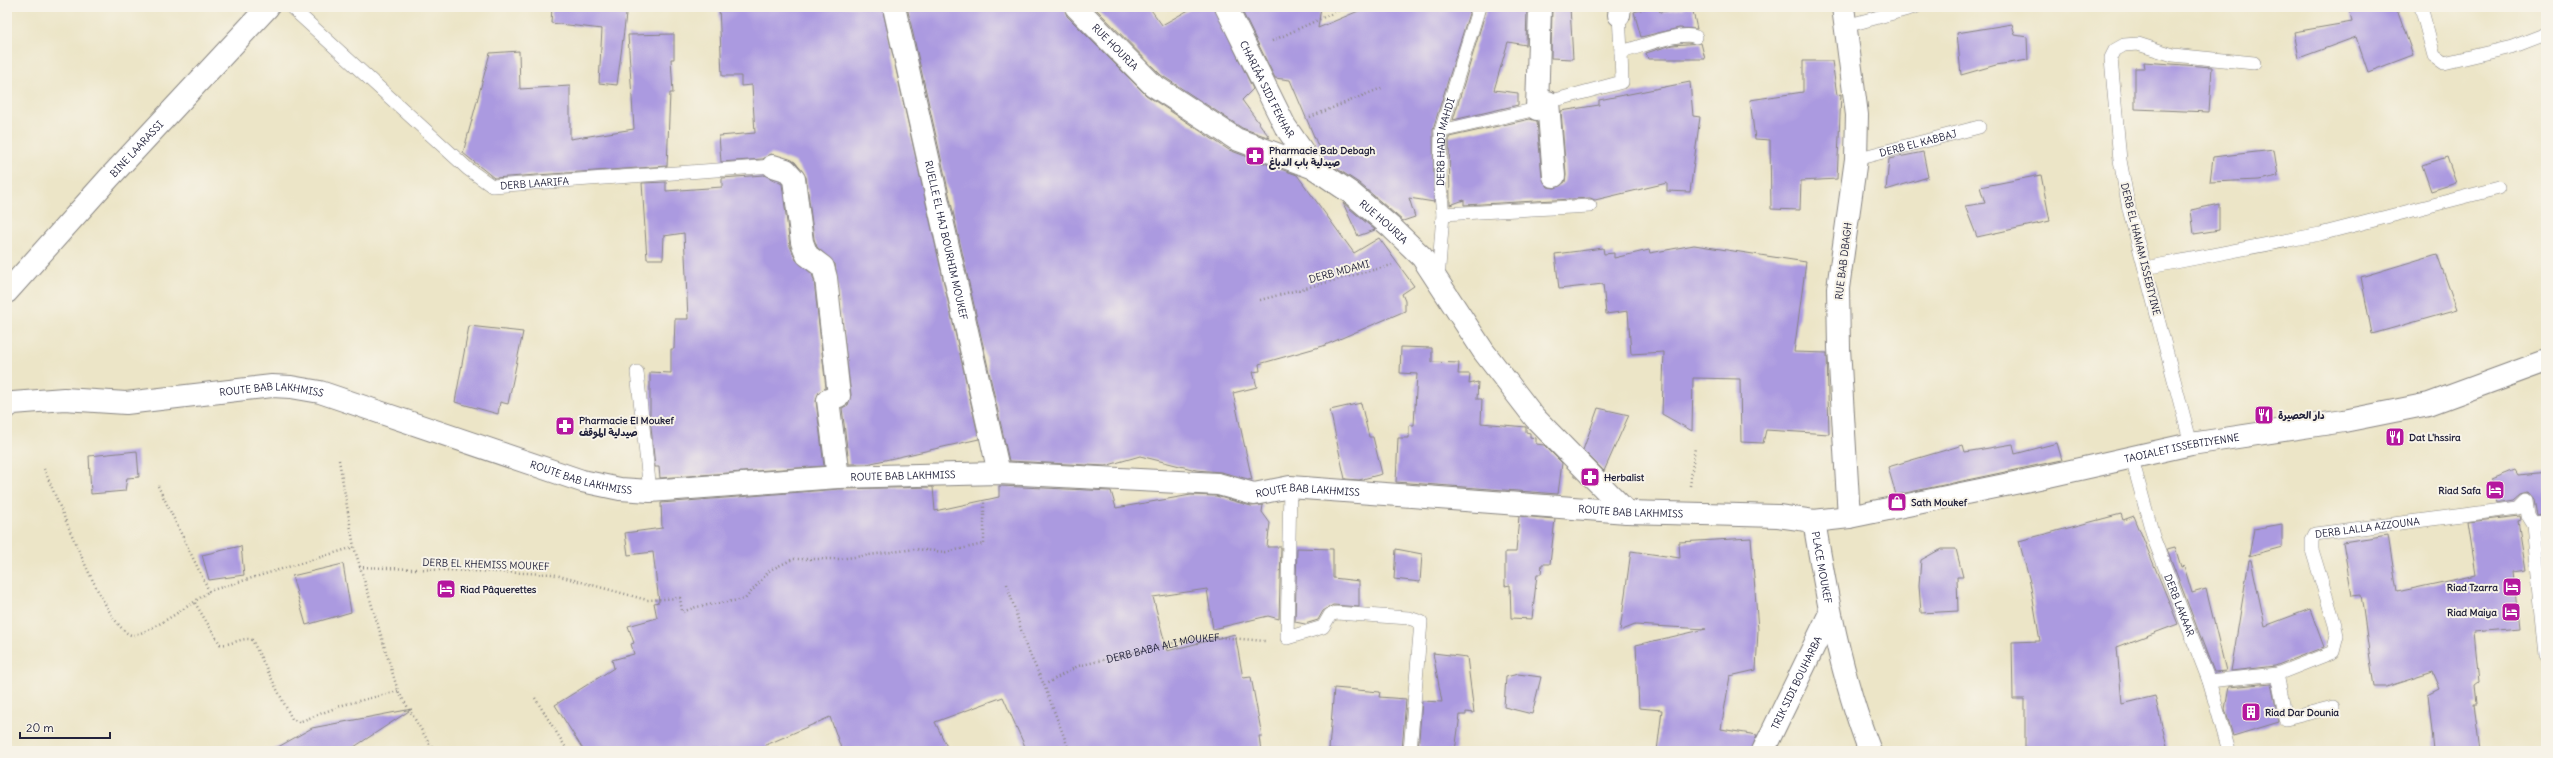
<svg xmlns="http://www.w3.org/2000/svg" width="2553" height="758" font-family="Delius,'Playpen Sans Arabic',sans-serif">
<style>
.building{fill:#ab9ae0}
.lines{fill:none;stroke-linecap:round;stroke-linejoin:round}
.lane-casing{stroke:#878481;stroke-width:14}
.street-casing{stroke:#878481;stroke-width:24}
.path{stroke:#878481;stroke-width:2.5;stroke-dasharray:1 3;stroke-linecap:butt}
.lane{stroke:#fff;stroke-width:13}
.street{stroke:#fff;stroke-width:22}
.labels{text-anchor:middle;stroke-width:4;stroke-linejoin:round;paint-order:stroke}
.street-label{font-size:10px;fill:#22223b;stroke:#f7f3e8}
.poi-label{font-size:10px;font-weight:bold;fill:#22223b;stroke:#f7f3e8;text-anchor:start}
</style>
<rect width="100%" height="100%" fill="#f7f3e8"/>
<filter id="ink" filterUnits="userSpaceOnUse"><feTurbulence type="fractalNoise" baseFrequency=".025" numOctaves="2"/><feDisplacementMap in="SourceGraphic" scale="8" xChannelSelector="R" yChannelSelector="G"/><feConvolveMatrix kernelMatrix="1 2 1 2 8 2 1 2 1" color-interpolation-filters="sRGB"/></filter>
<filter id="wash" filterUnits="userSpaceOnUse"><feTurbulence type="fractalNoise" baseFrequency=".012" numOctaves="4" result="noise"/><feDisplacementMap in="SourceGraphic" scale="16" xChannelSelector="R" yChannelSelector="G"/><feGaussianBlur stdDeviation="0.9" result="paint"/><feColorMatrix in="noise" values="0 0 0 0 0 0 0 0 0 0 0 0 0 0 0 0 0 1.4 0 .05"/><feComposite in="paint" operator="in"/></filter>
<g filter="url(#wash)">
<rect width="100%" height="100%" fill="#ece5c7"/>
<g id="blocks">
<g class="building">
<path d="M552,7H627L617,85L599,83L602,29L551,23Z"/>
<path d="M719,7H882L979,439L867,464H849L842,408L848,405L851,395L835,264L817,247L814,239L806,177L795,162L771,154L763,159L721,162L719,136L755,133L752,85L741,86V76H722Z"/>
<path d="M907,7H1064L1067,16L1146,95L1229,150L1297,175L1354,253L1379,238L1414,286L1402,294L1405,301V311L1323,346L1259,364L1260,371L1253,372L1257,387L1233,393L1252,480L1221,472L1196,470L1140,456L1105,466L1009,461Z"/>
<path d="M1094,7H1149L1162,25L1194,7H1214L1253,89L1242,100L1270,138L1242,128L1161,75Z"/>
<path d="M1240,7H1321L1318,28L1368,7H1471L1433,129L1434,202L1409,198L1415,217L1403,221L1359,183L1324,160L1290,80L1275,78Z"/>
<path d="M1487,7H1527L1526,45L1508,42L1494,90L1518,93V105L1453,120Z"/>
<path d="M1552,7H1570L1573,59L1551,58Z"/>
<path d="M1651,7H1658L1660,12L1692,7L1697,29L1679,28L1641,37L1634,12Z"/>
<path d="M2349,7H2396L2413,55L2368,72L2356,37L2299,58L2294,32L2352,22Z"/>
<path d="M2012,24L2015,35L2027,37L2028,60L1996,65L1961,75L1957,33Z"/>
<path d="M674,34V59H671L673,93H670L667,166L494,178L463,153L490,53L519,51L520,89L570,86V139L634,129L628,35Z"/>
<path d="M1701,43L1705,59H1648L1646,53L1672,45Z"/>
<path d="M1803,61H1832L1837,95L1841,94L1837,179L1801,181L1800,210L1771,209L1770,140L1755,139L1750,100L1803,92Z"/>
<path d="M2144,62L2212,67L2209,112L2135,109V68H2145Z"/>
<path d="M1690,82L1693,116L1700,117L1690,192L1667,191V183L1595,200L1590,198L1464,205V200L1450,205L1449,137L1530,119L1537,121L1542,177L1548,187L1555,188L1565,182L1566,175L1561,111L1599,105V100Z"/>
<path d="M2274,150L2278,176L2259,180L2210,182L2213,157Z"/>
<path d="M1923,152L1928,177L1886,190L1889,159Z"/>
<path d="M2447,157L2456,183L2431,191L2422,165Z"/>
<path d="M764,175L782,184L790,246L796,260L812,274L814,280L826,388L819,392L816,401L824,466L660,478L659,467H655L650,417V372L671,373V349H674L675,319H688L684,233L664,236L663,259H647L642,183L666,182V191L722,187V178Z"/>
<path d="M2041,175L2050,221L1977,237L1965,206L1985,203L1980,187Z"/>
<path d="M1343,203L1375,230L1358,236Z"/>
<path d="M2219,204V230L2194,234L2191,210Z"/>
<path d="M1694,245L1806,262L1794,352L1827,353L1829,434L1766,430L1763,443L1741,442L1740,379L1693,378L1692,431L1662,414L1664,352L1631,354L1628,311L1606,314L1603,284L1559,289L1555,254L1603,248L1604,254L1614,253V258L1649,250L1650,253Z"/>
<path d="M2437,254L2457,310L2372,334L2361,277Z"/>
<path d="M469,326L523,332L508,404L500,402L498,414L455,402Z"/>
<path d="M1401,347L1432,348V362L1459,363L1458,374H1470L1469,384L1478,382L1477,399H1482L1481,423L1526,427V432L1530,433V437L1536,438V444L1544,445L1562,463L1558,494L1396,482L1398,438H1409V425H1414L1417,374L1400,373Z"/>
<path d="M1361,403L1369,437H1373L1382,474L1359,480L1345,479L1330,410Z"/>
<path d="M1598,408L1629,415L1604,471L1583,450Z"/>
<path d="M2057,443L2062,460L1896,495L1888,467L1963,445L1965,452L2013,444L2015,454Z"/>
<path d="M137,451L139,477L127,478L125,491L91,494L89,456Z"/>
<path d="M2515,470L2518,475L2546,472V515L2537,516L2534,499L2528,492L2521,494L2514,500L2497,503L2492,479Z"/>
<path d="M999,486L1111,491L1116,508L1191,495L1216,496L1251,506L1263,505L1262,512L1270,523L1267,547H1281L1279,619L1268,616L1213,629L1207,589L1153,597L1167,651L1235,634L1243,678L1251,677L1262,736H1259L1261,751H1027L1003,697L935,722L949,751H842L830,717L766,745L770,751H584L555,705L614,668L612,660L634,654L631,644L634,643L628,626L657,618L654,603L659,602L653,552L628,555L625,533L662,528L661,503L839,489L933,487L935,511L999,497Z"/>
<path d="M2121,514L2123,520L2134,516L2178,624L2117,647L2122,704L2155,696L2168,751H2025V699H2013L2012,642L2040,641L2030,582L2019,541Z"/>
<path d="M1519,516L1555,519L1550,564H1542L1541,574H1537L1532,619L1511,618L1510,585L1505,586V552H1516Z"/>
<path d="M2520,516L2521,520L2518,521L2526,570L2513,572L2519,628L2474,632L2479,682L2475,685L2477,704H2474L2480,751H2434L2428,694L2440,688L2433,672L2386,687H2374L2361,595L2352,596L2343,542L2388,535L2397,592L2476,575L2468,522Z"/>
<path d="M2282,524V547L2249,556L2254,529Z"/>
<path d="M1751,538L1758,630L1756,670L1730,676L1721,729L1757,735L1751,751H1657L1662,710L1639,708L1636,645L1706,629L1635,625L1620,631L1631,551L1680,558L1679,542Z"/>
<path d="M241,546L244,575L209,580L202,555Z"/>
<path d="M2175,547L2181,567L2184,566L2192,593L2206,589L2226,671L2214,672L2167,549Z"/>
<path d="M1297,548L1333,549V578L1359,581V607L1333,605L1323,611L1318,620L1305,624L1295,622Z"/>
<path d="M1396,549L1422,554L1420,582L1394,579Z"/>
<path d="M1941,549H1956L1963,577H1957L1958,611L1921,613L1919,585L1921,560Z"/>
<path d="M2249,560H2251L2265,626L2310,609L2324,647L2275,666L2231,671Z"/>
<path d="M343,564L351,612L306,625L292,576Z"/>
<path d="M1433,653L1467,657L1474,713L1466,712V715H1460L1455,751H1418L1422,701L1442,702Z"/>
<path d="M1518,674L1541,677L1532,714L1504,707L1506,677Z"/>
<path d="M2271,683L2279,722L2233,736L2225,709L2229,687Z"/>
<path d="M1334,688L1380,692L1379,697L1406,699L1402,751L1329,749Z"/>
<path d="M412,709L348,751H271L312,728Z"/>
</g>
</g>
</g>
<g filter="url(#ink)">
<use href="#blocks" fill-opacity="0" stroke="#878481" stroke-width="1"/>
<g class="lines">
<defs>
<g id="lane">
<path id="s2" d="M291,7L468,169L492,186L773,166"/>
<path d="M2421,7L2434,56L2444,63L2512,47L2546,34"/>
<path d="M1619,15L1621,52"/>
<path d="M1846,26L1915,7"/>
<path d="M1441,131L1537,109L1548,102L1622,82L1621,52C1638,48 1681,30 1696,37"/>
<path id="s3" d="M1856,159L1979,127"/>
<path d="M1443,214L1590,206"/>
<path d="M2145,268L2320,234L2499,188"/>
<path id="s4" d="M1438,280L1443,214L1440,187L1441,131L1479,7"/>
<path d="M637,372L650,491"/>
<path d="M2191,444L2129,209L2120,160L2111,58L2115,50L2124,45L2138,44L2173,55L2254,63"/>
<path id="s5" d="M2132,459L2154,539L2209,681L2229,751"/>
<path d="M1290,487L1287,638L1323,627L1330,615L1336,613L1409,618L1421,622L1410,751"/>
<path d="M2533,524L2546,523"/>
<path d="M2277,674L2286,719L2333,707"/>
<path id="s6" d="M2209,681L2277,674L2333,652L2337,636L2335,625L2312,550V540L2315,534L2518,508L2526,500L2528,516L2533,524L2546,655"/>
</g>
<g id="street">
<path id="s7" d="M894,7L999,473"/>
<path id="s8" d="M1076,7L1153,85L1236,139L1314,168L1351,193L1392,228L1422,257L1484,352L1535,418L1627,512"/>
<path id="s9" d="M1226,7L1285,126L1314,168"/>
<path d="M1843,7L1857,115L1856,159L1838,288L1839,348L1849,517"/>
<path d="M1619,15L1620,7"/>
<path d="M1548,102L1554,176"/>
<path d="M1537,109L1540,7"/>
<path d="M773,166L786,170L794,179L802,242L807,255L823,267L826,278L839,396L828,400L838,477"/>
<path id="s10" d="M7,292L109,178L268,7"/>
<path id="s11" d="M7,407L13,403L64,399L126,403L272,386L291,387L320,392L582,481L620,489L650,491L838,477L999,473L1218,484L1254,494L1290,487L1627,512L1778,516L1814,521L1849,517L2044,477L2191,444L2344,421L2429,404L2546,361"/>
<path id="s12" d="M1814,521C1827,599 1841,677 1870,751"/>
<path id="s13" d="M1763,751L1830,613"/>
</g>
</defs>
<use href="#lane" class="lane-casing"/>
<use href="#street" class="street-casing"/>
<g class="path">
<path d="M1272,41L1346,7"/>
<path d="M1310,117L1384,87"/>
<path d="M1260,300L1392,265"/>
<path d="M339,460L354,547L398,691L434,751"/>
<path d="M44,469C56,495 108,633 132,635C145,636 198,600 209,591"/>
<path d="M158,486L209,591L354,547"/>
<path d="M1690,486L1695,447"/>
<path d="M359,567L552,574L647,600L680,598L682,612L696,607L745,599L770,570L793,559H839L915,549L946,552L984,544V501"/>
<path d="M1007,584L1026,646L1044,685L1068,747L1062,751"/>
<path d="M195,603L220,644C231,646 243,636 252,640L292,719L299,722L343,705L398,691"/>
<path id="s1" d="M1044,685L1078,666L1190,639L1218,637L1265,641"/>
<path d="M535,698L568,751"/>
</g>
<use href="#lane" class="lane"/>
<use href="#street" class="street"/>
</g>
</g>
<defs>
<symbol id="pharmacy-square" viewBox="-11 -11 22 22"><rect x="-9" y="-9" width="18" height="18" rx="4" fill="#b5179e" stroke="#f7f3e8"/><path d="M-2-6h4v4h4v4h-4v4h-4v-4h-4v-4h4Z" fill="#fff"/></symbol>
<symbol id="restaurant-square" viewBox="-11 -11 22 22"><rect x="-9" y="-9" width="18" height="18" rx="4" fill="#b5179e" stroke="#f7f3e8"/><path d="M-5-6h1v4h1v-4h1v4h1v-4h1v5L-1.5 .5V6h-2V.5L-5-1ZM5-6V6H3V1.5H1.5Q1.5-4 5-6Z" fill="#fff"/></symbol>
<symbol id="hotel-square" viewBox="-11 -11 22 22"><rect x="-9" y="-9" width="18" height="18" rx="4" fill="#b5179e" stroke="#f7f3e8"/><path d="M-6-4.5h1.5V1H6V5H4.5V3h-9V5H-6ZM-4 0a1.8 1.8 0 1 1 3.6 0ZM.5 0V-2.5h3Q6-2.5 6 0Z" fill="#fff"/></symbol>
<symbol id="shop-square" viewBox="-11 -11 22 22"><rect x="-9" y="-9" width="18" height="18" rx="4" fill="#b5179e" stroke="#f7f3e8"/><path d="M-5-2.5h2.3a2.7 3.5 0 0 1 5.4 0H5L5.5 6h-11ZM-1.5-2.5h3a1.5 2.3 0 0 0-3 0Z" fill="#fff"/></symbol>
<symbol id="building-square" viewBox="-11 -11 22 22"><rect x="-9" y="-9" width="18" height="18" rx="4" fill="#b5179e" stroke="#f7f3e8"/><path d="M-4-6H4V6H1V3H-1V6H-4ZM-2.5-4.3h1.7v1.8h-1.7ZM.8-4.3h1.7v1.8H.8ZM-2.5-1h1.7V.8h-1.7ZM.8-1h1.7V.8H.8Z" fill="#fff"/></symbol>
</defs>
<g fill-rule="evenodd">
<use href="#pharmacy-square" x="1244" y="145" width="22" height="22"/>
<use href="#restaurant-square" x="2253" y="404" width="22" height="22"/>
<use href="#pharmacy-square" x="554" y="415" width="22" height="22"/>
<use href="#restaurant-square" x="2384" y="426" width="22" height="22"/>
<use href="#pharmacy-square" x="1579" y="466" width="22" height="22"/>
<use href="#hotel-square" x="2484" y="479" width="22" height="22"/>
<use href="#shop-square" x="1886" y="491" width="22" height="22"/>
<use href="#hotel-square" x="2501" y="576" width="22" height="22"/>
<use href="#hotel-square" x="435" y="578" width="22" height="22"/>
<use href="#hotel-square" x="2500" y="601" width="22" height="22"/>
<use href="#building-square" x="2240" y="701" width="22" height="22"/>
</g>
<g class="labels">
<g class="street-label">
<text dy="4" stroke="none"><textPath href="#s8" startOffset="56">RUE HOURIA</textPath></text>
<text dy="4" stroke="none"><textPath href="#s9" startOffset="92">CHARIÂA SIDI FEKHAR</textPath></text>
<text dy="4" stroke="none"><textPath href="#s4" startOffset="139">DERB HADJ MAHDI</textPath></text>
<text dy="4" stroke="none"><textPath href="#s3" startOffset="64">DERB EL KABBAJ</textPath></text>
<text dy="4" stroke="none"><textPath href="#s10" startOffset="193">BINE LAARASSI</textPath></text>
<text dy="4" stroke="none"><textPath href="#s2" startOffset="312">DERB LAARIFA</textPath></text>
<text dy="4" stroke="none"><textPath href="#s8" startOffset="380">RUE HOURIA</textPath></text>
<text dy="4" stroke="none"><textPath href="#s7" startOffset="239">RUELLE EL HAJ BOURHIM MOUKEF</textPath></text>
<text transform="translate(2141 249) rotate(76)" y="4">DERB EL HAMAM ISSEBTYINE</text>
<text transform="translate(1843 261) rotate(-83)" y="4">RUE BAB DBAGH</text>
<text transform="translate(1339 271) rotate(-15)" y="4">DERB MDAMI</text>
<text dy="4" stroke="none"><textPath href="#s11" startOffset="267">ROUTE BAB LAKHMISS</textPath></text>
<text dy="4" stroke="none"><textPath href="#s11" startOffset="2205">TAOIALET ISSEBTIYENNE</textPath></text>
<text dy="4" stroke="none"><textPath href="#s11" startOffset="915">ROUTE BAB LAKHMISS</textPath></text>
<text dy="4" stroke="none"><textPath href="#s11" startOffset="591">ROUTE BAB LAKHMISS</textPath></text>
<text dy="4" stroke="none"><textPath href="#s11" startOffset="1322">ROUTE BAB LAKHMISS</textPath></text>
<text dy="4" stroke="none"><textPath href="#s11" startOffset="1646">ROUTE BAB LAKHMISS</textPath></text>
<text dy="4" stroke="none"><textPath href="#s6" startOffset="304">DERB LALLA AZZOUNA</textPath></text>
<text transform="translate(486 564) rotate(2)" y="4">DERB EL KHEMISS MOUKEF</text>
<text dy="4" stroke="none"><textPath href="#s12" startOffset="47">PLACE MOUKEF</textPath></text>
<text dy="4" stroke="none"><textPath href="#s5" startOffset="154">DERB LAKAAR</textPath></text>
<text dy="4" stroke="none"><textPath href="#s1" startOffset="126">DERB BABA ALI MOUKEF</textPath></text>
<text dy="4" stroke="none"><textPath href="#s13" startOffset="76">TRIK SIDI BOUHARBA</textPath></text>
</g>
<g class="poi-label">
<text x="1269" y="154">Pharmacie Bab Debagh<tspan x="1269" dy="12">صيدلية باب الدباغ</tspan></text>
<text x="2278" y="419">دار الحصيرة</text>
<text x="579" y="424">Pharmacie El Moukef<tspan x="579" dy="12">صيدلية الموقف</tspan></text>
<text x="2409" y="441">Dat L'hssira</text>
<text x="1604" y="481">Herbalist</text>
<text x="2481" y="494" text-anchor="end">Riad Safa</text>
<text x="1911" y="506">Sath Moukef</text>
<text x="2498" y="591" text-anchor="end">Riad Tzarra</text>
<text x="460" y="593">Riad Pâquerettes</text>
<text x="2497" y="616" text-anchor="end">Riad Maiya</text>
<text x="2265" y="716">Riad Dar Dounia</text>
</g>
</g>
<rect width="2553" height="758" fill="none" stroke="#f7f3e8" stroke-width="24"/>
<path d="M20 732v6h90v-6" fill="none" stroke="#22223b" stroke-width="2"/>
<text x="26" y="732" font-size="12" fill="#22223b" stroke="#f7f3e8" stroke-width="3" paint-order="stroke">20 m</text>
</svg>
